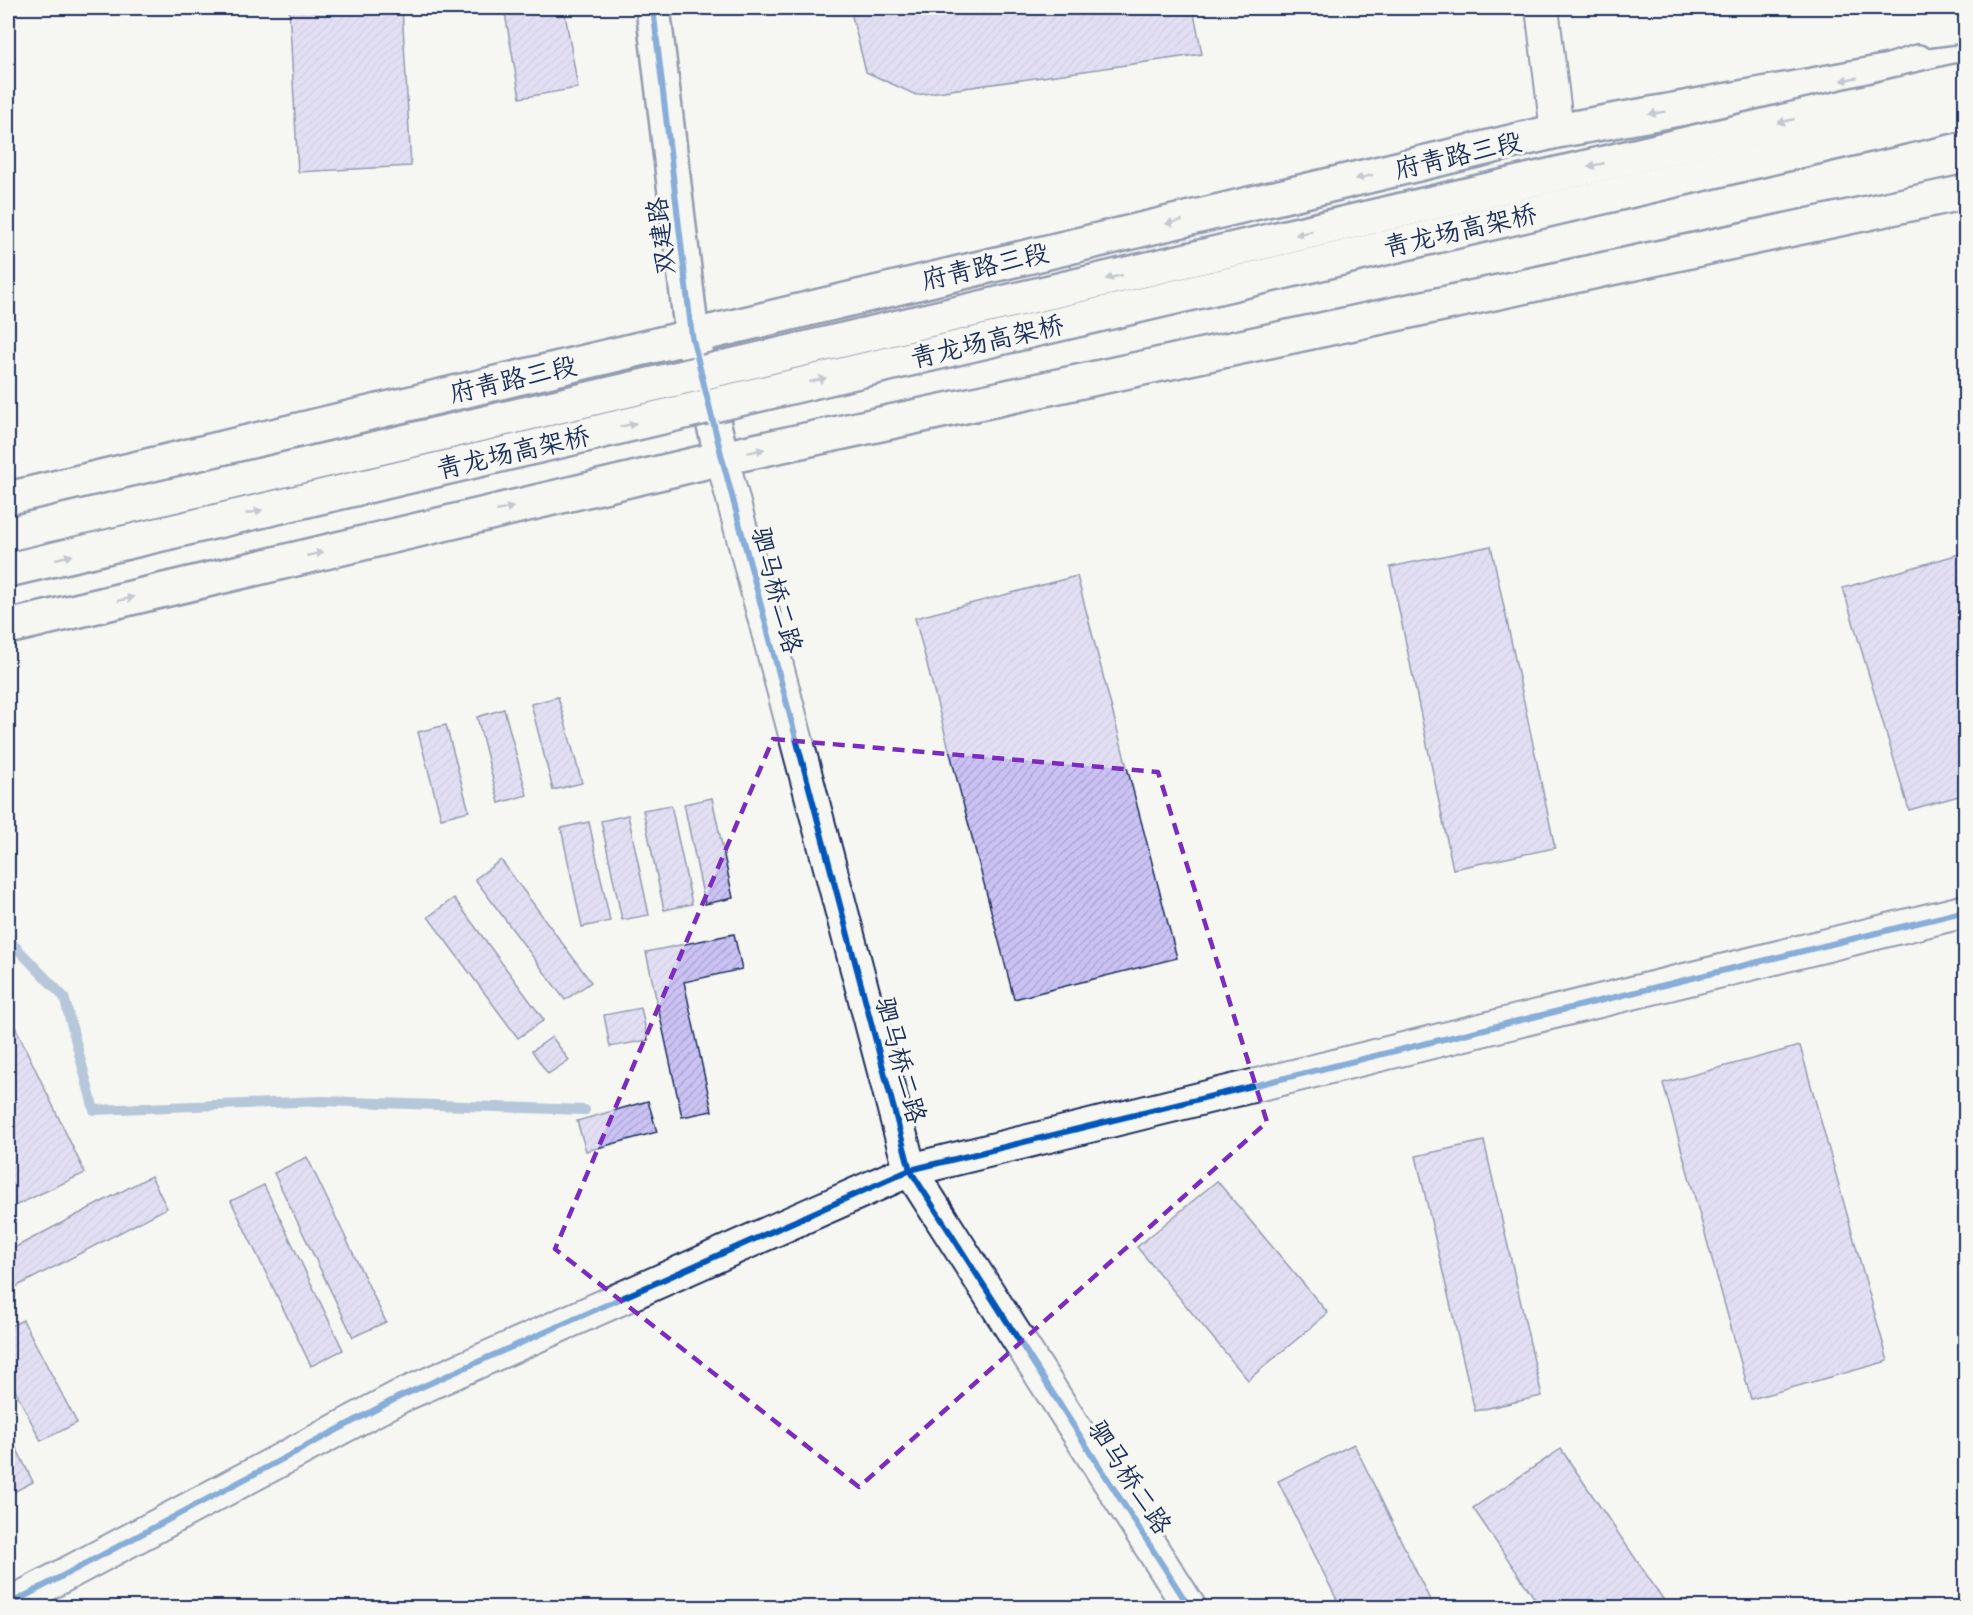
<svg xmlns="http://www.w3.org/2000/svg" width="1973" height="1615" font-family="Caveat,'LXGW WenKai TC',sans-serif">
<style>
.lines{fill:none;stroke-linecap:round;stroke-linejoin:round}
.stream{stroke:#6a8fbc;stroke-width:10}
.building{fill:url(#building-hatch);stroke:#1b2f5e;stroke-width:1.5}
.street-casing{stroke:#1b2f5e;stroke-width:36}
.secondary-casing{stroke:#1b2f5e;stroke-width:38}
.primary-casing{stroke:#1b2f5e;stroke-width:38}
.highway-casing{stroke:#1b2f5e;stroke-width:38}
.street{stroke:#f6f6f2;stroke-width:32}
.secondary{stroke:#f6f6f2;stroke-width:33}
.primary{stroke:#f6f6f2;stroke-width:33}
.highway{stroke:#f6f6f2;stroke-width:33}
.highway-bridge-casing{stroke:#1b2f5e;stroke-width:38;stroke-linecap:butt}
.highway-bridge{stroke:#f6f6f2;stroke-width:33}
.cycleway-casing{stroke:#f6f6f2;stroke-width:10}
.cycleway{stroke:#0057b8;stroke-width:6}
.oneway{fill:#8892a8}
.marked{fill:none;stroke:#7b2cbf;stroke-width:4.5;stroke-dasharray:12 8;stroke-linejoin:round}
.labels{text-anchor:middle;stroke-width:6;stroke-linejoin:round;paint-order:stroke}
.street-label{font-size:26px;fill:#1b2f5e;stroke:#f6f6f2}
</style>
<defs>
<pattern id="building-hatch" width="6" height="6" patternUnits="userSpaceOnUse" patternTransform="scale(1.5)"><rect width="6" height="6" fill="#cbc2f4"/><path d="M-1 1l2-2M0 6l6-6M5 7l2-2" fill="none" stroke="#aea7d4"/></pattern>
</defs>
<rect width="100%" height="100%" fill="#f6f6f2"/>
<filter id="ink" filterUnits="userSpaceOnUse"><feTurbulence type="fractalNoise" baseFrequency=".0167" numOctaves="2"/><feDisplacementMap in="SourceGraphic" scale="12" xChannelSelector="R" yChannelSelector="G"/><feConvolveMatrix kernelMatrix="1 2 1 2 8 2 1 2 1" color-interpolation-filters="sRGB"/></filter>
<g filter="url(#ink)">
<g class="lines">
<path class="stream" d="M8,939L64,997L94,1110L322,1101L585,1110"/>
</g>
<g class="building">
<path d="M289,8H402L411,166L298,172Z"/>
<path d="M504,8H564L578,88L520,98Z"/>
<path d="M850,8H1193L1202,54L916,95L866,72Z"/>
<path d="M1491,546L1555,848L1453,869L1390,567Z"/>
<path d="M1966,552V794L1909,810L1843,588Z"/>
<path d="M1077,576L1177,958L1014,999L915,618Z"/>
<path d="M558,697L582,783L553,790L531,704Z"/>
<path d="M504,709L527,795L499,803L477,717Z"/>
<path d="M446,725L469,811L441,818L418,732Z"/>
<path d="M712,798L733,898L705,904L684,804Z"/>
<path d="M671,805L692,904L664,910L643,810Z"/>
<path d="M628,815L649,915L622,920L601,821Z"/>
<path d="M589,822L610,921L582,927L561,828Z"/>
<path d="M501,860L591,982L565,1000L475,879Z"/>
<path d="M454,898L544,1020L518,1038L428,917Z"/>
<path d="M734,934L742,969L684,982L712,1111L682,1117L646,952Z"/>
<path d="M641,1008L648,1040L610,1047L604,1015Z"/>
<path d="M8,1012L85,1173L8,1209Z"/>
<path d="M552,1037L569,1060L548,1074L532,1051Z"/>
<path d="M1800,1046L1888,1361L1751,1399L1663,1083Z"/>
<path d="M648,1101L657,1132L586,1151L577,1121Z"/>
<path d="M1484,1141L1542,1396L1475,1411L1416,1156Z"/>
<path d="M307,1157L386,1322L353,1337L274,1173Z"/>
<path d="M151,1176L167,1208L8,1291V1251Z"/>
<path d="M1217,1181L1328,1313L1248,1380L1137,1247Z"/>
<path d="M264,1185L343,1350L311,1366L231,1201Z"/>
<path d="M23,1320L77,1423L41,1441L8,1376V1327Z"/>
<path d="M8,1431L33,1482L8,1495Z"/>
<path d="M1354,1444L1434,1608H1341L1278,1481Z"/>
<path d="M1561,1449L1669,1608H1541L1473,1508Z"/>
</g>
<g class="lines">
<defs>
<g id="street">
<path d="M1542,8L1557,131"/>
<path d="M722,458L910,1170L1190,1608"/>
<path d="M8,1605L399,1397L910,1170L1966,911"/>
</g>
<path id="secondary" d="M653,8L692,336L722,458"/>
<g id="primary">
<path d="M8,499L1557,131L1890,71L1918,62"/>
<path d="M8,627L722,458L1966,192"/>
</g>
<g id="highway">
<path d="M1890,71L1966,61"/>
<path d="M1962,193L1966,192"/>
</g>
</defs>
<use href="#street" class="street-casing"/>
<use href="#secondary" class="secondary-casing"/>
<use href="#primary" class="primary-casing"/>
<use href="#highway" class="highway-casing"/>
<use href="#street" class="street"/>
<use href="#secondary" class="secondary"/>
<use href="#primary" class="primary"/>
<use href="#highway" class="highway"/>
<defs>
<g id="highway-bridge">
<path d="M8,534L1966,79"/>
<path d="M8,570L1966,112"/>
</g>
</defs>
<use href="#highway-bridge" class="highway-bridge-casing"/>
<use href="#highway-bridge" class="highway-bridge"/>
<defs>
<g id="cycleway">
<path d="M653,8L692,336L722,458L910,1170L1190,1608"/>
<path d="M8,1605L399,1397L910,1170L1966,911"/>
</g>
</defs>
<use href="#cycleway" class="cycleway-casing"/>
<use href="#cycleway" class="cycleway"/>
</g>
<defs><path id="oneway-solid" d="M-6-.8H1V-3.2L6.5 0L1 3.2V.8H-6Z" transform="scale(1.5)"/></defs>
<g class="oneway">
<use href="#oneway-solid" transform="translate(1849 79) rotate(170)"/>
<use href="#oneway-solid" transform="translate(1657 113) rotate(170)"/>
<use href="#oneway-solid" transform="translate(1786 121) rotate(167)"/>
<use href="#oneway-solid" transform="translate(1596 165) rotate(167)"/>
<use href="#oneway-solid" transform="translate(1364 177) rotate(167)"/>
<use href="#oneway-solid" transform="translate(1174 222) rotate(167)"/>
<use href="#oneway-solid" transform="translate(1304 233) rotate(167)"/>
<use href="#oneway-solid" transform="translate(1114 277) rotate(167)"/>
<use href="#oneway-solid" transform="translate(818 380) rotate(-13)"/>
<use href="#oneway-solid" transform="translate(628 425) rotate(-13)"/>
<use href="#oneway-solid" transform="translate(756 451) rotate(-12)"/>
<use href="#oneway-solid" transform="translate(505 509) rotate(-13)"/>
<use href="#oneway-solid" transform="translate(254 512) rotate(-13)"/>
<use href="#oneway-solid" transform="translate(315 554) rotate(-13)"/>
<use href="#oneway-solid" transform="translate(64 557) rotate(-13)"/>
<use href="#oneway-solid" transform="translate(126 599) rotate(-13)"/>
</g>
</g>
<path d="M0 0H1973V1615H0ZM773,739L1158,772L1267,1122L859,1487L555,1249Z" fill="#f6f6f2" fill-opacity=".55" fill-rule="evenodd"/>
<path class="marked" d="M773,739L1158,772L1267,1122L859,1487L555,1249Z"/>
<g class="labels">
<g class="street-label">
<text transform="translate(1458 155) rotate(-13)" y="9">府青路三段</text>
<text transform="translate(1460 230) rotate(-13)" y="9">青龙场高架桥</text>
<text transform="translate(661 236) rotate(-97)" y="9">双建路</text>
<text transform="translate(985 266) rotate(-13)" y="9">府青路三段</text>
<text transform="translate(987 341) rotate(-13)" y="9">青龙场高架桥</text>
<text transform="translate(513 379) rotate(-13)" y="9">府青路三段</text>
<text transform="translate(513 452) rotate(-13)" y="9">青龙场高架桥</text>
<text transform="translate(777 590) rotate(75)" y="9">驷马桥二路</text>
<text transform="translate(901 1060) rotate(75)" y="9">驷马桥二路</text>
<text transform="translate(1130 1477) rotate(57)" y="9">驷马桥二路</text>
</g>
</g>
<rect width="1973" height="1615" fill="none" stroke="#f6f6f2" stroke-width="30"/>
<rect x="15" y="15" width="1943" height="1585" fill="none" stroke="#1b2f5e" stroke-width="2" filter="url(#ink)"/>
</svg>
